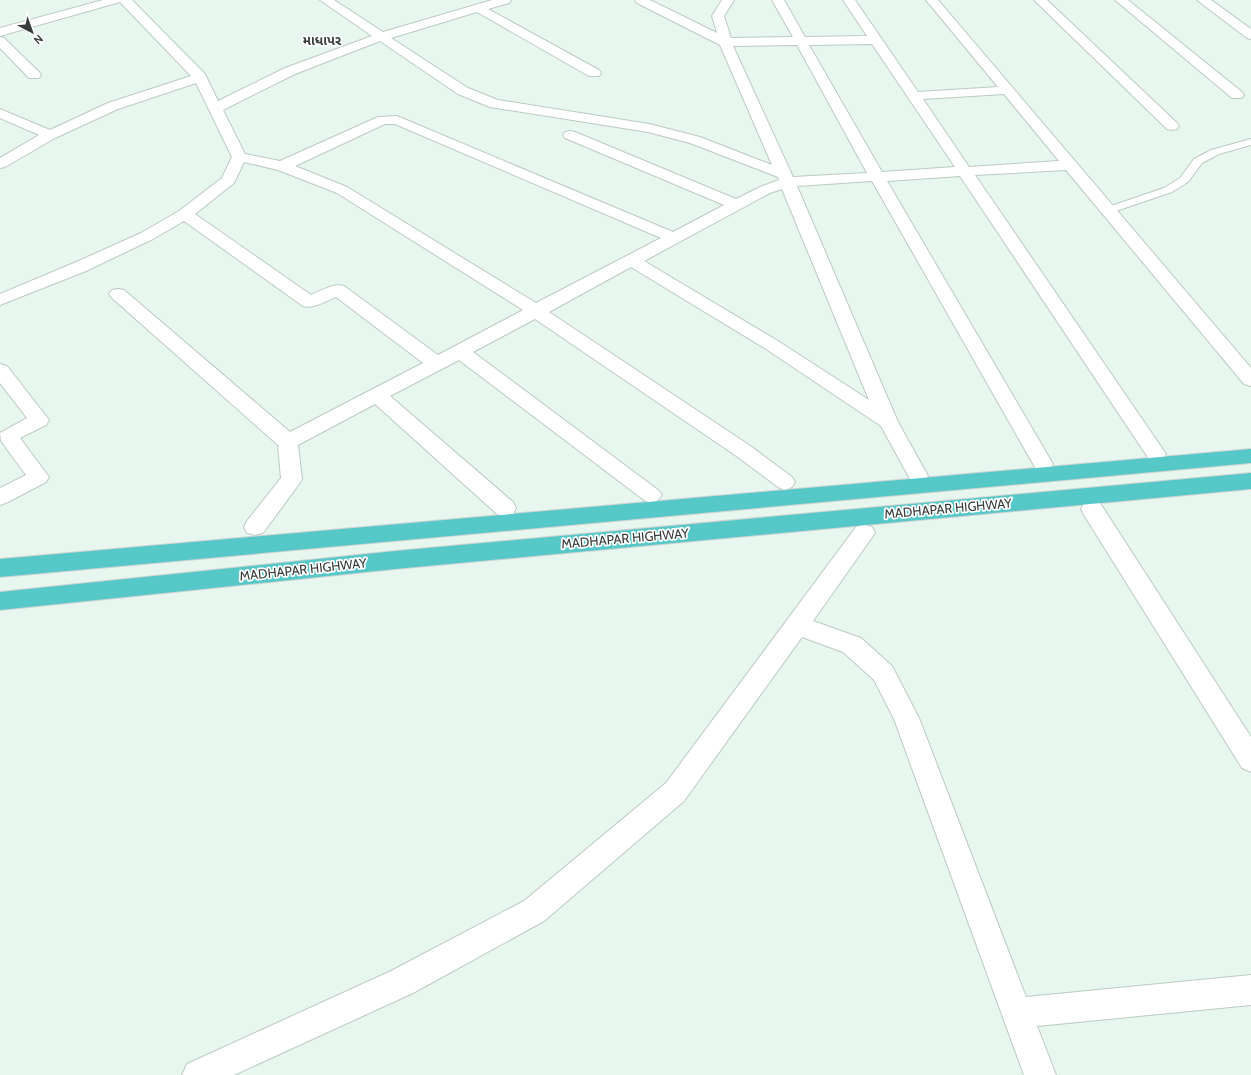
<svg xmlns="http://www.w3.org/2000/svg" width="1251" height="1075" font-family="Cabin,'Noto Sans Gujarati',sans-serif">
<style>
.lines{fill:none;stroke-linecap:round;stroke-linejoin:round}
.service-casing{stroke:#bccac2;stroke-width:2}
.minor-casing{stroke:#bccac2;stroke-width:2}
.trunk-casing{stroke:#d3d4d4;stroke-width:2}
.service{fill:#fff;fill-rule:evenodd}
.minor{fill:#fff;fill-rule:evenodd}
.trunk{fill:#56c8c8;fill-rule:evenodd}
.labels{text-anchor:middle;stroke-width:3.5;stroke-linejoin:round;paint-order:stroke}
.far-quarter-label{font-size:13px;font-weight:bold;fill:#373d3a;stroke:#fff}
.street-label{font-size:13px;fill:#373d3a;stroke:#fff}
</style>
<rect width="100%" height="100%" fill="#e7f6ee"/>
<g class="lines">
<defs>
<path id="service" d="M1251,139V145L1219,154L1202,163L1188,182L1172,192L1113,212L1109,213L1104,210L1105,208L1164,188L1180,178L1194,159L1211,150Z"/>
<g id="minor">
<path d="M103,0H132L205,74L218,101L285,68L372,36L320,0H334L383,32L492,0H511L509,3L488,9L599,70L601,73L599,76H589L477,12L391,38L468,88L498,100L649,124L700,137L772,165L720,45L637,3L635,0H650L717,33L712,16L722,0H734L724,16L731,38L793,37L772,0H784L805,37L867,36L843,0H855L918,92L998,87L926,0H938L1251,368V386L1244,384L1066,170L975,175L1166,454L1163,459L1156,461L1149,459L960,176L887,181L1053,464L1050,469L1043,471L1036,469L872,181L797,186L898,422L928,476L925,481L918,483L911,481L881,426L766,349L631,267L549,312L749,445L792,477L795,482L792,487L785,490L778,487L735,455L535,319L473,352L658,490L662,495L658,500L651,503L644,500L459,360L390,396L513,502L516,508L513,514L505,516L497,514L375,404L298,445L302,479L299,484L263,533L255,535L247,533L244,527L247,521L281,478L278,445L112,298L109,294L112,290L118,289L124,290L290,432L423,363L336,297C326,301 314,309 303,306L184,221L153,239L86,271L0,305V294L74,263L141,233L179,211L222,178L232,157L196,83L118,109L55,138L5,167L0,168V158L39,135L0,118V109L50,130L108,103L191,76L120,2L0,36V28ZM380,41L458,94L490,107L648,132L690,143L778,177L779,180L760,187L736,199L575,132L570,131L565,132L563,135L565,138L724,205L673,232L397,116L378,117L280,161L245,154L223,110L295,74ZM872,44L955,167L882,172L809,45ZM797,45L867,173L793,177L733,46ZM1004,94L1059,161L969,167L923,99ZM385,124H395L661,238L536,303L347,187L295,166ZM244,162L278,170L337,193L523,310L438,355L344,286C333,283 321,291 311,295L195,214L234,183ZM782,189L869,400L778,341L644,261L770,193Z"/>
<path d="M1034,0H1047L1177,123L1179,126L1177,129L1172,130L1167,129Z"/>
<path d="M1115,0H1128L1242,92L1244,95L1242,98H1232Z"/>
<path d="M1197,0H1211L1251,29V39L1247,38Z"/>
<path d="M0,37L4,38L39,72L41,75L39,78H29L0,48Z"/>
<path d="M0,364L7,366L49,420L46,425L20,438L49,477L46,482L8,502L0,505V488L26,475L1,441L0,433L27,418L0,383Z"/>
<path d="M1092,501L1100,503L1251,737V772L1242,768L1084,515L1081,509L1084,503Z"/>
<path d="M864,525L872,527L875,533L813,621L861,638L892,666L919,718L1026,997L1251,975V1005L1037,1026L1056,1075H1024L894,719L874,680L843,652L802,637L684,801L544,921L413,993L234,1075H182L187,1064L391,971L524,901L666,783L856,527Z"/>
</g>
<g id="trunk">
<path d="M1251,449V463L0,577V559Z"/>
<path d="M1251,473V489L395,569L0,610V592L395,551Z"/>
</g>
</defs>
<use href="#service" class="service-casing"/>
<use href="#minor" class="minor-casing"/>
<use href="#trunk" class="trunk-casing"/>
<use href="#service" class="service"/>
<use href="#minor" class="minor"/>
<use href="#trunk" class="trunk"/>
</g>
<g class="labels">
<g class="far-quarter-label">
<text x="322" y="45">માધાપર</text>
</g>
<g class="street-label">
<text transform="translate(948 508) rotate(-5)" y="5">MADHAPAR HIGHWAY</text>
<text transform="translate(625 538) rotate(-5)" y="5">MADHAPAR HIGHWAY</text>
<text transform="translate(303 569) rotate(-6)" y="5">MADHAPAR HIGHWAY</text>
</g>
</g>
<g transform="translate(32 32) rotate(139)" stroke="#ffffff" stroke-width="3" paint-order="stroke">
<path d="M0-3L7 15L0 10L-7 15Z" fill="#373d3a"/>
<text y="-6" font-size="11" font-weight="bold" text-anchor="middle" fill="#373d3a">N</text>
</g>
</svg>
